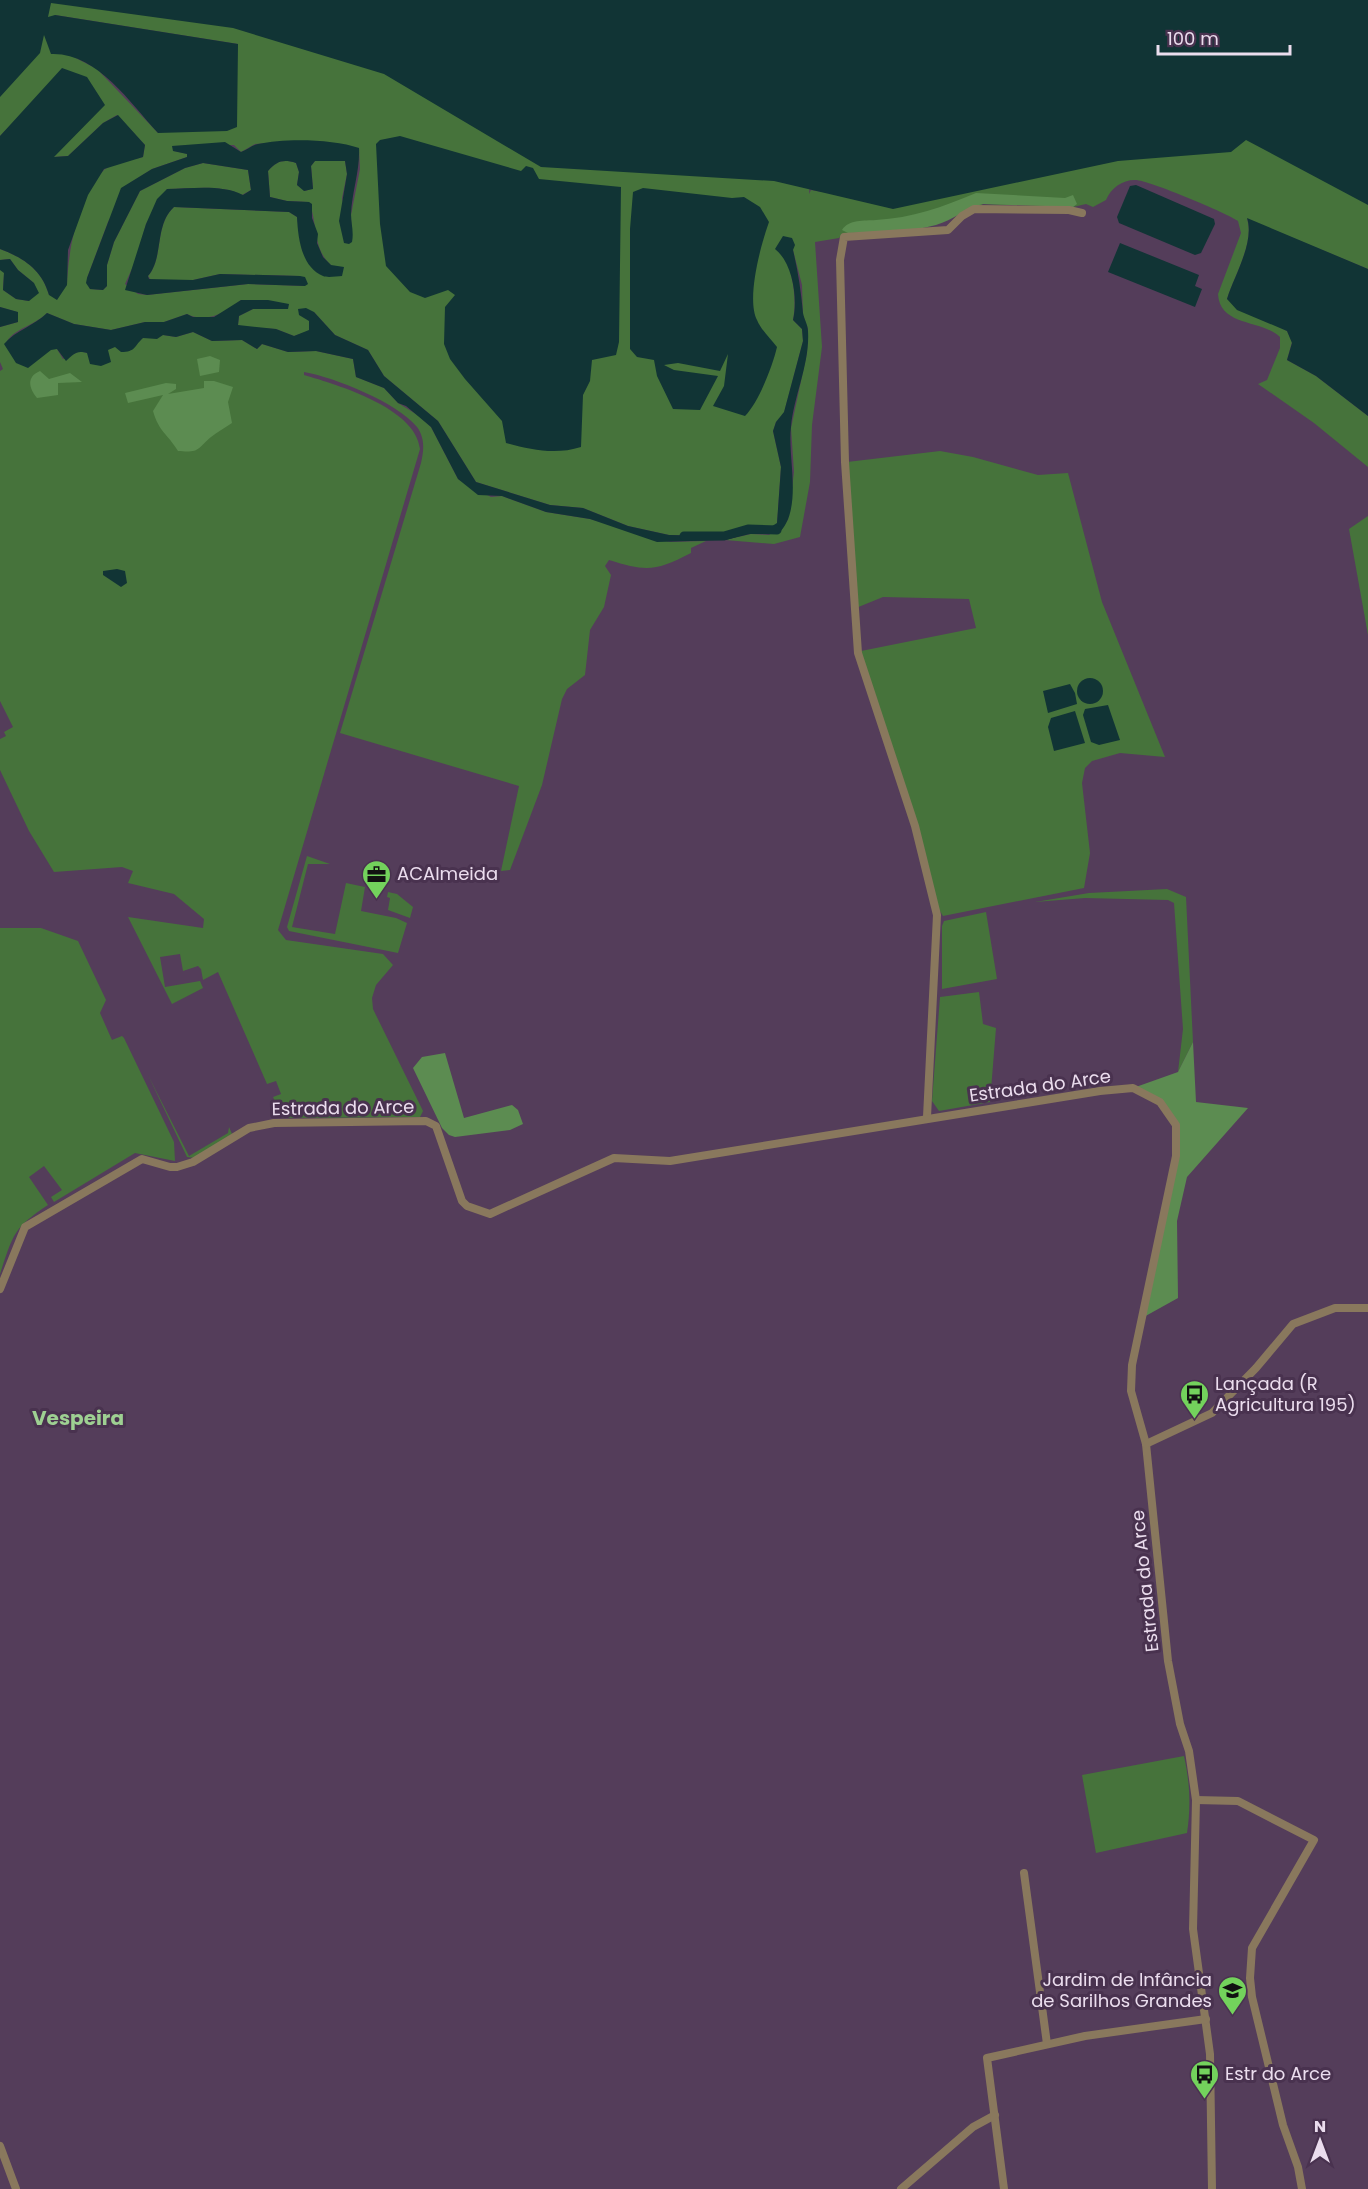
<svg xmlns="http://www.w3.org/2000/svg" width="1368" height="2189" font-family="Poppins,sans-serif">
<style>
.green{fill:#46733b;fill-rule:evenodd}
.forest{fill:#5c8c51}
.water{fill:#113435}
.lines{fill:none;stroke-linecap:round;stroke-linejoin:round}
.canal{stroke:#113435;stroke-width:9}
.street{stroke:#89785d;stroke-width:8}
.labels{text-anchor:middle;stroke-width:6;stroke-linejoin:round;paint-order:stroke}
.poi-label{font-size:18px;fill:#ebddee;stroke:#49324f;text-anchor:start}
.street-label{font-size:18px;fill:#ebddee;stroke:#49324f}
.neighbourhood-label{font-size:20px;font-weight:bold;fill:#9ed092;stroke:#49324f}
</style>
<rect width="100%" height="100%" fill="#543d5a"/>
<g class="green">
<path d="M0,0H671L810,179L809,194L811,190L822,192L1368,0V269L1247,219C1255,242 1234,276 1227,299L1287,331L1292,342L1287,360L1316,376L1368,416V467L1314,423L1258,384L1267,380L1280,348V337C1261,319 1220,327 1218,294L1241,233L1238,221C1229,214 1146,179 1135,180C1122,180 1111,188 1106,200L1093,207L1086,204L1073,207L983,204L934,225L842,234L839,238L815,242L822,347L812,425L810,482L800,537L774,544L725,540L751,534L769,535L788,520L794,472L791,428L807,353L808,329L803,315L802,285L793,250L785,256C793,275 797,300 793,320L802,329L803,341L784,413L776,422L773,431L781,467L777,524L766,530L748,529L724,536L669,535L628,526L583,508L550,505L476,482L438,421L384,376L368,350L335,335L314,312L305,317L309,320V331L294,336L276,329L243,327L238,325L239,316L253,309L241,300C226,312 207,324 187,314L164,322H145L111,330L74,324L47,313C35,325 16,328 7,341L57,349L63,359L80,351L87,353L115,346L118,348L143,338L163,335L176,337L193,332L212,341L242,340L257,349L262,344L288,352L316,351L353,359L356,377L384,388L398,403L419,416L431,427L458,479L491,497L502,496L546,512L590,519L670,542L706,541L691,548V553C656,571 647,572 609,560L605,566L611,575L604,607L590,630L585,675L567,689L562,699L542,785L510,870L501,871L519,786L340,733L421,463C424,450 425,438 417,427C398,403 334,377 304,372V375C338,385 416,408 420,449L278,930L286,940L383,954L393,965L376,985L372,998L373,1009L423,1111L420,1117L283,1118L273,1097L281,1094L276,1081L267,1084L218,972L203,980L201,969L198,966L183,971L180,954L160,957L165,987L200,981L203,988L172,1004L128,917L203,928L204,919L174,894L128,883L133,871L122,867L54,872L29,831L0,770V739L6,736L4,732L13,727L0,701V371L3,369L0,362V327L18,322L17,312L0,307V270H4V273L3,290L16,299L29,301L34,283L18,270L10,259L0,260V249C24,258 42,270 49,295L67,285C68,251 78,197 103,171C111,163 132,160 143,157L145,145L117,115L103,123L68,156L53,157L25,110L0,136ZM55,15L238,44L158,133L97,69L66,53ZM281,142L359,148L360,169L351,215L352,242L342,198L347,174L345,161H315L311,166L313,188L305,191L297,185L299,172L296,163C283,159 277,161 268,171L270,197L287,201L309,202C318,223 312,248 331,265L302,250L297,217L289,212L174,207C154,225 164,258 148,276L151,280H193L220,274L300,276L305,286L248,284L147,295L138,294L125,284L136,260L146,224L167,189C191,189 221,184 242,195L251,190L248,170L203,163L185,168L140,191L114,242L107,265V286L103,290L90,289L87,278L108,222L130,183L152,169L187,157L188,154L174,151L173,146L234,145L241,152L255,144Z"/>
<path d="M940,451L973,457L1038,475L1068,473L1102,602L1165,757L1120,753L1092,761L1085,768L1082,783L1090,853L1084,888L943,916L935,903L861,651L976,628L969,599L883,597L856,608L847,462Z"/>
<path d="M1368,516V635L1349,529Z"/>
<path d="M307,856L330,864H308L292,927L335,934L346,883L365,887L361,911L396,918L407,923L398,953L289,931L287,927Z"/>
<path d="M1167,889L1186,897L1193,1042L1178,1072L1183,1029L1174,903L1168,900L1085,898L1035,902L1089,893Z"/>
<path d="M388,892L397,894L413,907L410,918L388,910L390,898L387,897Z"/>
<path d="M986,912L997,979L942,989V926L944,921Z"/>
<path d="M0,928H41L78,941L106,1000L100,1013L112,1040L122,1036L124,1038L174,1142L175,1161L135,1153L54,1202L51,1197L62,1190L44,1166L29,1177L48,1205C13,1228 13,1235 0,1274Z"/>
<path d="M979,992L983,1024L996,1028L990,1102L939,1111L932,1101L940,997Z"/>
<path d="M148,1075L189,1156L228,1133L229,1127L232,1134L195,1158L187,1157Z"/>
<path d="M1184,1756C1190,1783 1191,1806 1187,1833L1096,1853L1082,1775Z"/>
</g>
<g class="forest">
<path d="M976,193L1065,198L1073,195L1077,204L1073,207L983,204C966,208 953,220 936,225C908,233 876,232 848,233L842,230C849,219 864,221 876,220C912,218 943,207 976,193Z"/>
<path d="M210,356L220,360L219,372L200,376L197,359Z"/>
<path d="M40,371L49,379L70,373L82,382L58,383V395L37,398C29,388 26,377 40,371Z"/>
<path d="M204,381H214L233,387L228,402L232,423C225,428 217,432 211,437C197,449 200,453 178,451C167,433 159,432 153,411L163,395L128,403L125,393L166,383L176,384V389L168,394L204,388Z"/>
<path d="M1193,1042L1196,1102L1248,1108L1187,1177L1177,1221L1178,1298L1142,1318C1149,1285 1186,1145 1175,1123C1165,1104 1151,1097 1133,1088L1178,1072Z"/>
<path d="M445,1053L464,1118L512,1105L518,1110L523,1124L510,1130L455,1137L449,1135L442,1128L413,1068L422,1057Z"/>
</g>
<g class="water">
<path d="M0,0H1368V205L1246,140L1231,152L1118,161L893,209L774,181L541,167L384,74L233,28L51,3L48,17L55,15L238,44L237,127L227,131L158,133C130,103 97,52 51,54L44,35L40,53L0,97Z"/>
<path d="M62,68L87,77L105,105L54,157L68,156L103,123L118,115L145,145L143,157L104,169L88,195L68,250L67,285L57,300L49,295C42,270 24,258 0,249V136Z"/>
<path d="M400,136L521,171L526,166L533,168L539,179L621,187L619,342L616,355L592,360L590,381L583,395L581,447C556,455 531,450 506,443L502,421L465,379L450,359L444,344L445,307L455,295L448,290L425,298L410,292L386,266L380,224L376,144L380,140Z"/>
<path d="M225,142L241,152C247,150 252,145 258,144C285,138 333,139 359,148C360,171 352,191 351,214C351,223 354,232 352,242L349,244L344,243L339,221L347,174L345,161H315L311,166L313,189L304,191L297,185L299,172L296,163C283,159 277,161 268,171L270,197L287,201L309,202L312,204V218L318,234L317,243L323,257L331,265L344,267L342,276C337,276 328,278 323,276C301,267 298,237 297,217L289,212L174,207C154,225 164,258 148,276L149,279L193,280L220,274L300,276L305,277L308,284L305,286L248,284L147,295L125,290L146,224L157,199L167,189C191,189 221,184 243,195L251,190L248,170L203,163L185,168L140,191L114,242L107,265V286L103,290L90,289L86,283L87,278L121,188L152,169L187,157V154L173,151L172,146Z"/>
<path d="M1136,185L1214,219L1215,224L1201,253L1195,255L1119,223L1117,217L1130,186Z"/>
<path d="M643,188L732,198L744,197L760,207L769,222C761,244 746,299 757,320C761,330 771,339 777,347C773,365 758,404 745,416L713,406L724,386L728,354L720,371L678,363L664,365L674,370L718,376L700,410L673,409L657,376L654,360L637,357L630,349V229L633,192Z"/>
<path d="M1247,218L1368,269V416L1316,376L1287,360L1292,343L1287,331L1237,310L1227,299C1234,276 1255,242 1247,218Z"/>
<path d="M783,236L792,238L795,245L793,250C798,271 801,291 803,313C804,319 808,325 808,331C810,364 794,395 791,427C787,457 804,510 778,534H750L725,540L657,542L590,519L546,512L502,496L478,495L458,479L431,427L406,406L398,403L384,388L356,377L353,359L316,351L288,352L262,344L257,349L242,340L212,341L193,332L176,337L163,335L157,339L143,338C134,346 136,352 121,352L115,347L108,350L111,362L101,366L90,364L87,353C76,350 74,354 66,361L57,349L51,350L28,368L16,363L4,344C16,330 34,326 47,313L74,324L111,330L145,322H164L187,314L193,317H214L241,300H268L289,304L288,309H253L239,316L238,325L276,329L294,336L309,330V321L299,315L298,309L306,308L314,312L335,335L368,350L384,376L438,421L476,482L550,505L583,508L628,526L669,535L724,536L748,529L766,530L777,523L781,467L773,431L776,422L784,412L803,341L802,329L793,320C798,299 793,263 775,249Z"/>
<path d="M1120,243L1199,275L1195,286L1202,289L1195,307L1108,272Z"/>
<path d="M10,259L18,270L34,283L39,293L29,301L16,299L3,290L4,273L0,270V260Z"/>
<path d="M0,307L18,312V322L0,327Z"/>
<path d="M117,569L125,571L127,583L121,587L103,575V571Z"/>
<circle cx="1090" cy="691" r="13"/>
<path d="M1070,684L1075,693L1077,704L1048,713L1043,691Z"/>
<path d="M1108,705L1120,740L1099,745L1091,742L1083,715L1085,709Z"/>
<path d="M1075,711L1085,743L1054,751L1048,727L1051,718Z"/>
</g>
<g class="lines">
<path class="canal" d="M684,536H724L748,529L777,530"/>
<g class="street">
<path d="M927,1117L937,915L915,826L858,653L845,462L840,260L844,237L948,230L962,216L974,209L1069,210L1082,213"/>
<path d="M0,1289L25,1227L142,1159L170,1167H177L193,1162L249,1128L274,1123L426,1121L436,1126L462,1201L467,1206L490,1214L614,1158L670,1161L1100,1091L1133,1088L1160,1102L1176,1125V1156L1132,1365L1131,1391L1146,1444L1168,1661L1180,1724L1189,1751L1196,1800L1193,1929L1210,2054L1212,2189"/>
<path d="M1146,1444L1212,1413L1256,1368L1293,1324L1335,1308H1368"/>
<path d="M1196,1800L1238,1801L1314,1840L1252,1948L1250,1978L1252,1997L1283,2125L1298,2167L1302,2189"/>
<path d="M1024,1873L1047,2044"/>
<path d="M0,2146L16,2189"/>
<path d="M901,2189L973,2127L995,2115"/>
<path d="M1004,2189L987,2058L1085,2036L1206,2019"/>
</g>
</g>
<defs>
<symbol id="office-pin" viewBox="-11 -11 22 30"><path d="M0 17L-7.5 6A9.5 9.5 0 1 1 7.5 6Z" fill="#73d25c" stroke="#49324f"/><path d="M-6-3h4V-5.5h4V-3h4V5H-6ZM-1-4.5V-3h2v-1.5ZM-6 0V1H6V0Z" fill="#111"/></symbol>
<symbol id="bus-pin" viewBox="-11 -11 22 30"><path d="M0 17L-7.5 6A9.5 9.5 0 1 1 7.5 6Z" fill="#73d25c" stroke="#49324f"/><path d="M-5-6H5V4H4V6H2V4H-2V6H-4V4H-5ZM-3.5-4V0h7V-4ZM-3.5 1.2v1.5H-2V1.2ZM2 1.2v1.5H3.5V1.2Z" fill="#111"/></symbol>
<symbol id="school-pin" viewBox="-11 -11 22 30"><path d="M0 17L-7.5 6A9.5 9.5 0 1 1 7.5 6Z" fill="#73d25c" stroke="#49324f"/><path d="M0-5L7-2L0 1L-7-2ZM-4 1L0 2.5L4 1V4Q0 6-4 4Z" fill="#111"/></symbol>
</defs>
<g fill-rule="evenodd">
<use href="#office-pin" x="360" y="858" width="33" height="45"/>
<use href="#bus-pin" x="1178" y="1378" width="33" height="45"/>
<use href="#school-pin" x="1216" y="1974" width="33" height="45"/>
<use href="#bus-pin" x="1188" y="2058" width="33" height="45"/>
</g>
<g class="labels">
<g class="poi-label">
<text x="397" y="880">ACAlmeida</text>
<text x="1215" y="1390">Lançada (R<tspan x="1215" dy="21">Agricultura 195)</tspan></text>
<text x="1212" y="1986" text-anchor="end">Jardim de Infância<tspan x="1212" dy="21">de Sarilhos Grandes</tspan></text>
<text x="1225" y="2080">Estr do Arce</text>
</g>
<g class="street-label">
<text transform="translate(1040 1086) rotate(-8)" y="6">Estrada do Arce</text>
<text transform="translate(343 1108) rotate(-1)" y="6">Estrada do Arce</text>
<text transform="translate(1145 1581) rotate(-96)" y="6">Estrada do Arce</text>
</g>
<g class="neighbourhood-label">
<text x="78" y="1425">Vespeira</text>
</g>
</g>
<g transform="translate(1320 2141)" stroke="#49324f" stroke-width="4.5" paint-order="stroke">
<path d="M0-4.5L10 22L0 15L-10 22Z" fill="#ebddee"/>
<text y="-9" font-size="16" font-weight="bold" text-anchor="middle" fill="#ebddee">N</text>
</g>
<path d="M1158 45v9h132v-9" fill="none" stroke="#ebddee" stroke-width="3"/>
<text x="1167" y="45" font-size="18" fill="#ebddee" stroke="#49324f" stroke-width="4.5" paint-order="stroke">100 m</text>
</svg>
